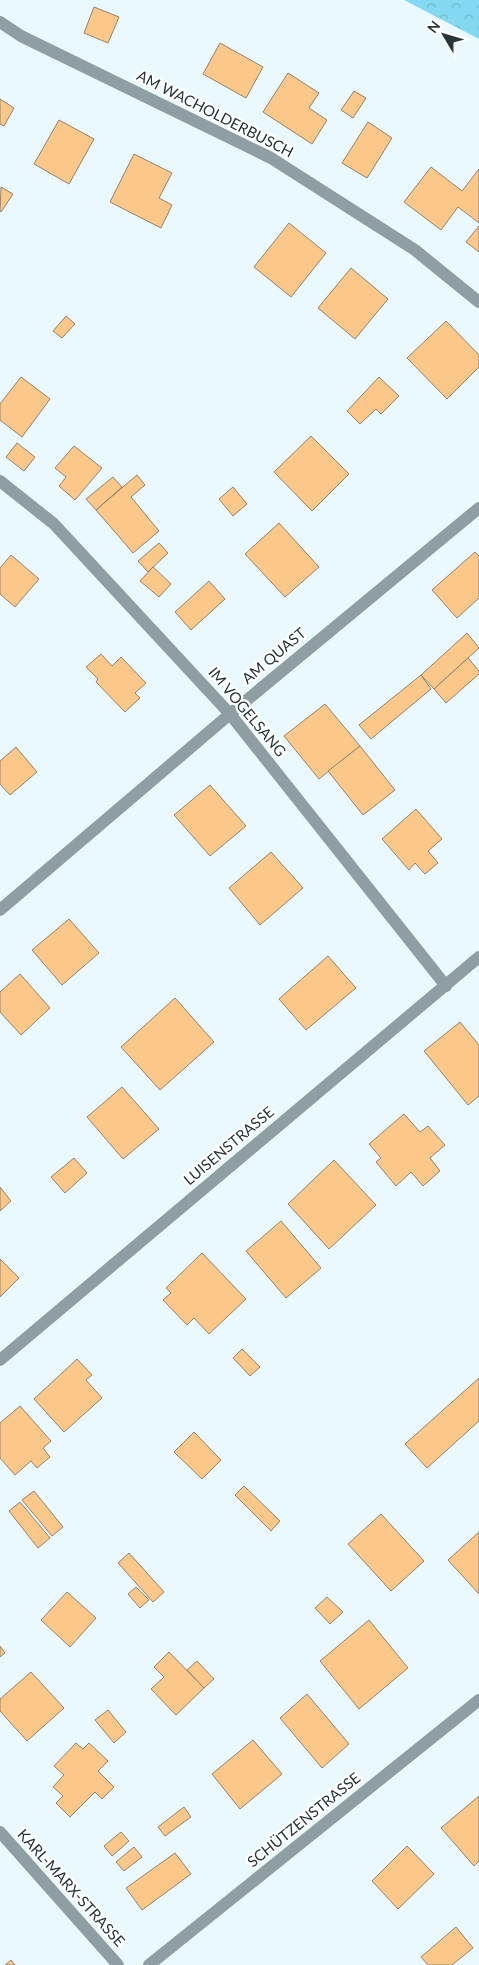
<svg xmlns="http://www.w3.org/2000/svg" width="479" height="1965" font-family="Lato,sans-serif">
<style>
.forest{fill:url(#forest-crowns)}
.building{fill:#fbc889;stroke:#95816a}
.lines{fill:none;stroke-linecap:round;stroke-linejoin:round}
.street{stroke:#8e9ea3;stroke-width:12}
.labels{text-anchor:middle;stroke-width:4.5;stroke-linejoin:round;paint-order:stroke}
.street-label{font-size:15px;fill:#27353a;stroke:#fff}
</style>
<defs>
<pattern id="forest-crowns" width="20" height="18" patternUnits="userSpaceOnUse" patternTransform="scale(1.25)"><rect width="20" height="18" fill="#83d8f2"/><path d="M2 6a3 3 0 1 1 6 0M12 15a3 3 0 1 1 6 0" fill="none" stroke="#71bad0"/></pattern>
</defs>
<rect width="100%" height="100%" fill="#eaf9fe"/>
<path class="forest" d="M404,0H479V39Z"/>
<g class="building">
<path d="M94,7L119,17L108,43L84,33Z"/>
<path d="M220,43L263,67L246,98L203,74Z"/>
<path d="M288,73L319,93L309,108L327,120L312,144L263,112Z"/>
<path d="M354,91L366,98L353,118L341,110Z"/>
<path d="M0,99L14,108L4,126L0,124Z"/>
<path d="M59,120L94,139L69,184L34,164Z"/>
<path d="M368,122L392,138L367,178L342,163Z"/>
<path d="M134,154L172,173L159,198L172,205L161,228L110,202Z"/>
<path d="M431,167L462,191L479,169V223L458,207L441,230L404,202Z"/>
<path d="M1,187L13,194L1,212L0,211Z"/>
<path d="M289,223L326,253L291,297L254,267Z"/>
<path d="M479,226V252L466,242Z"/>
<path d="M351,268L388,299L355,339L318,308Z"/>
<path d="M66,316L75,324L62,338L53,331Z"/>
<path d="M446,321L479,355V367L447,399L407,358Z"/>
<path d="M21,377L50,399L22,437L0,420V404Z"/>
<path d="M379,377L399,396L381,414L376,409L360,424L347,411Z"/>
<path d="M311,436L349,474L312,511L274,472Z"/>
<path d="M17,443L35,457L24,471L6,457Z"/>
<path d="M74,446L102,468L75,500L59,486L66,477L55,468Z"/>
<path d="M137,475L145,485L131,497L159,531L133,553L96,510Z"/>
<path d="M113,477L122,487L96,510L86,499Z"/>
<path d="M233,487L247,504L233,516L219,499Z"/>
<path d="M279,523L319,567L285,597L245,554Z"/>
<path d="M159,543L168,553L148,572L138,561Z"/>
<path d="M475,552L479,556V598L457,618L432,590Z"/>
<path d="M11,555L39,579L15,607L0,594V568Z"/>
<path d="M153,567L171,584L159,597L140,581Z"/>
<path d="M209,581L225,599L191,630L175,612Z"/>
<path d="M467,633L479,648L434,689L421,675Z"/>
<path d="M101,654L112,666L121,657L146,683L135,693L140,698L125,712L96,682L98,679L86,667Z"/>
<path d="M468,658L479,671V674L446,703L434,689Z"/>
<path d="M421,675L431,689L371,739L359,725Z"/>
<path d="M325,704L360,746L319,779L284,736Z"/>
<path d="M360,746L395,790L363,815L328,771Z"/>
<path d="M16,747L37,772L10,795L0,784V761Z"/>
<path d="M210,785L246,826L210,856L174,815Z"/>
<path d="M416,809L442,839L428,851L438,863L425,874L415,863L409,870L382,839Z"/>
<path d="M271,852L303,888L260,925L229,888Z"/>
<path d="M69,919L99,953L62,985L32,950Z"/>
<path d="M328,956L356,988L306,1030L279,999Z"/>
<path d="M20,974L50,1008L21,1035L0,1012V992Z"/>
<path d="M175,998L214,1042L160,1090L121,1047Z"/>
<path d="M460,1022L479,1045V1096L468,1105L424,1051Z"/>
<path d="M122,1087L159,1129L123,1159L87,1117Z"/>
<path d="M404,1114L420,1132L428,1126L445,1145L430,1158L440,1171L423,1186L411,1172L396,1186L376,1162L381,1158L369,1144Z"/>
<path d="M74,1158L87,1173L65,1193L51,1177Z"/>
<path d="M334,1160L376,1205L329,1249L288,1204Z"/>
<path d="M0,1187L11,1201L0,1211Z"/>
<path d="M281,1221L321,1268L286,1298L246,1251Z"/>
<path d="M202,1253L246,1299L209,1334L194,1318L187,1325L163,1300L171,1293L166,1288Z"/>
<path d="M0,1259L19,1278L0,1297Z"/>
<path d="M242,1349L260,1367L250,1376L233,1358Z"/>
<path d="M77,1359L92,1375L86,1380L102,1398L64,1432L34,1399Z"/>
<path d="M479,1378V1421L427,1468L405,1444Z"/>
<path d="M20,1406L51,1441L43,1448L50,1457L37,1468L31,1461L15,1475L0,1458V1423Z"/>
<path d="M194,1432L221,1460L202,1479L174,1452Z"/>
<path d="M244,1486L280,1521L271,1531L235,1495Z"/>
<path d="M34,1491L63,1527L52,1536L22,1500Z"/>
<path d="M20,1502L50,1538L38,1548L9,1511Z"/>
<path d="M381,1514L424,1561L391,1591L348,1544Z"/>
<path d="M479,1532V1594L448,1560Z"/>
<path d="M129,1553L164,1592L153,1602L118,1563Z"/>
<path d="M136,1587L149,1600L140,1608L128,1594Z"/>
<path d="M67,1592L96,1618L70,1647L41,1620Z"/>
<path d="M327,1597L343,1612L330,1624L315,1608Z"/>
<path d="M369,1620L408,1668L359,1709L320,1661Z"/>
<path d="M0,1646L5,1653L0,1657Z"/>
<path d="M169,1652L204,1688L176,1715L151,1689L164,1677L154,1667Z"/>
<path d="M197,1661L214,1679L204,1688L187,1670Z"/>
<path d="M31,1672L64,1708L27,1741L0,1711V1699Z"/>
<path d="M307,1694L349,1744L322,1768L280,1718Z"/>
<path d="M108,1710L126,1732L114,1743L95,1720Z"/>
<path d="M253,1740L282,1774L240,1809L212,1774Z"/>
<path d="M76,1743L83,1749L89,1743L108,1761L98,1771L114,1787L102,1799L95,1792L70,1817L56,1803L63,1796L53,1787L64,1775L54,1766Z"/>
<path d="M479,1796V1861L474,1866L441,1828Z"/>
<path d="M184,1807L191,1817L165,1836L158,1827Z"/>
<path d="M121,1832L129,1841L112,1856L104,1846Z"/>
<path d="M407,1846L434,1874L398,1909L372,1881Z"/>
<path d="M134,1847L142,1857L124,1871L116,1862Z"/>
<path d="M175,1853L191,1874L142,1910L126,1888Z"/>
<path d="M456,1927L473,1948L452,1965H428L421,1957Z"/>
<path d="M11,1960L15,1965H5Z"/>
</g>
<g class="lines">
<g class="street">
<path d="M0,22L21,36L271,158L415,250L479,302"/>
<path d="M0,481L54,524L230,714L446,986"/>
<path d="M0,910L230,714L479,508"/>
<path d="M0,1360L479,957"/>
<path d="M0,1832L118,1965"/>
<path d="M149,1965L479,1700"/>
</g>
</g>
<g class="labels">
<g class="street-label">
<text transform="translate(215 114) rotate(27)" y="5">AM WACHOLDERBUSCH</text>
<text transform="translate(274 656) rotate(-40)" y="5">AM QUAST</text>
<text transform="translate(247 712) rotate(50)" y="5">IM VOGELSANG</text>
<text transform="translate(229 1146) rotate(-40)" y="5">LUISENSTRASSE</text>
<text transform="translate(304 1820) rotate(-39)" y="5">SCHÜTZENSTRASSE</text>
<text transform="translate(71 1888) rotate(48)" y="5">KARL-MARX-STRASSE</text>
</g>
</g>
<g transform="translate(444 35) rotate(308)" stroke="#ffffff" stroke-width="4" paint-order="stroke">
<path d="M0-4L9 19L0 12L-9 19Z" fill="#27353a"/>
<text y="-8" font-size="14" font-weight="bold" text-anchor="middle" fill="#27353a">N</text>
</g>
</svg>
